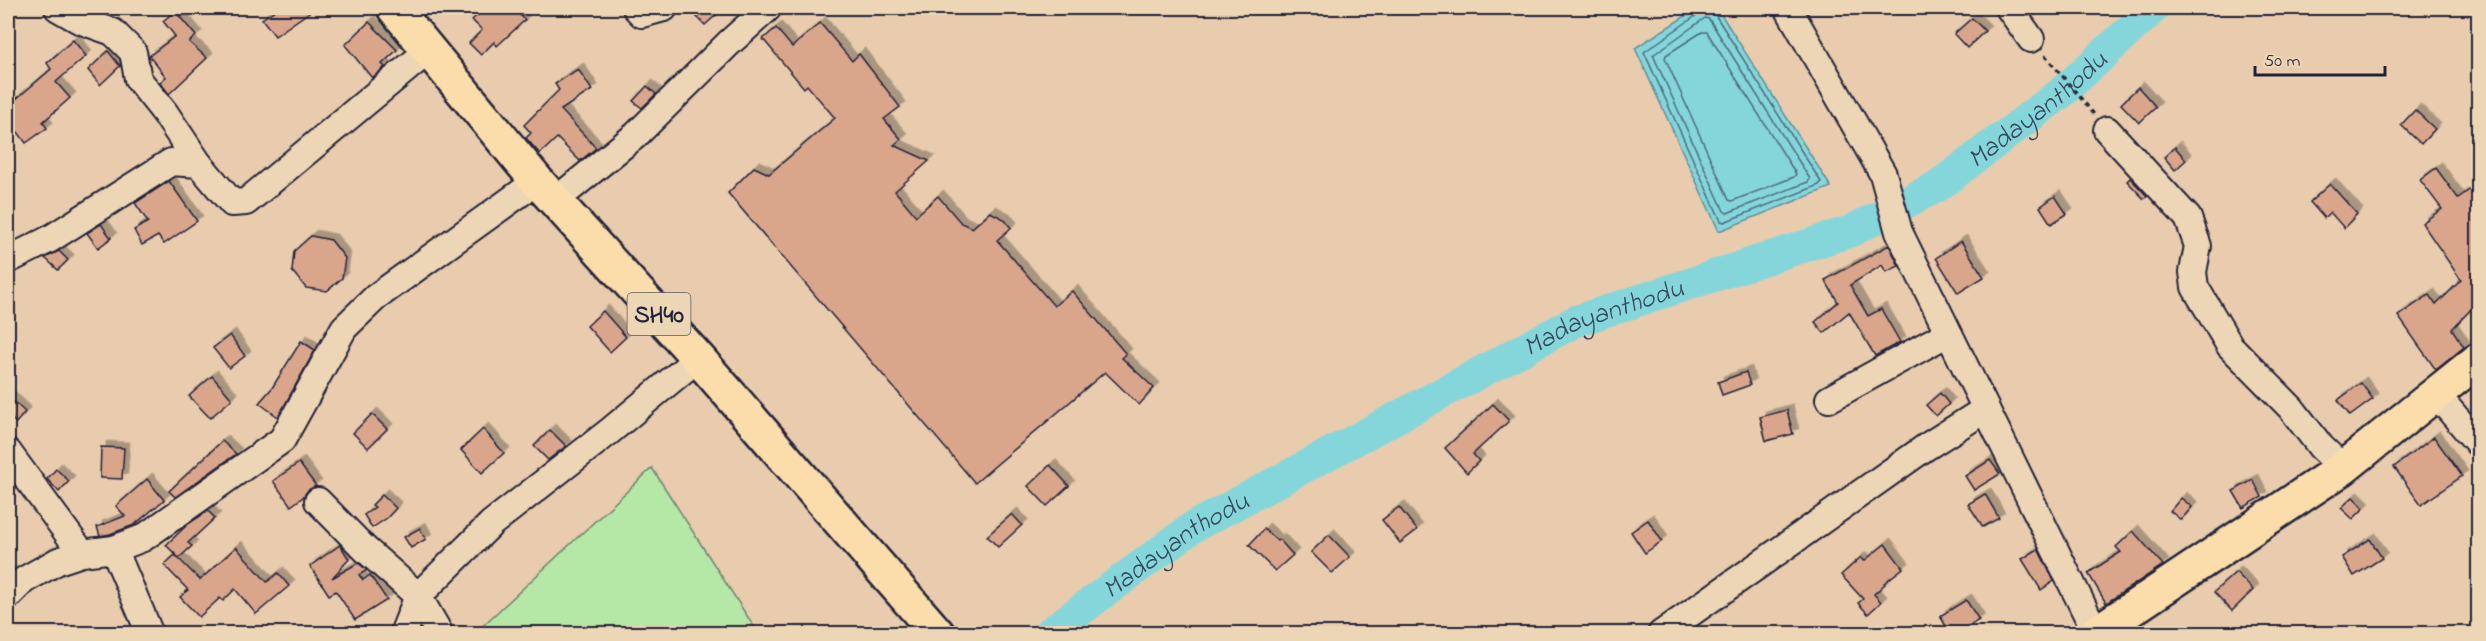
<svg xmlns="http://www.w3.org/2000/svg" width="2486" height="641" font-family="'Indie Flower',sans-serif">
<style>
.green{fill:#b5e7a7;stroke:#6c8471;stroke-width:1.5}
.water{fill:#85d6db;stroke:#5d8e9b;stroke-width:1.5}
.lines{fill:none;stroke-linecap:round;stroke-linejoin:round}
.shore{stroke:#4a6a7b;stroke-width:1.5}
.river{stroke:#85d6db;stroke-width:32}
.building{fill:#d9a68c;stroke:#22223b;stroke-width:1.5;filter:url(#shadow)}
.minor-casing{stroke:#22223b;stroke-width:30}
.major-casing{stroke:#22223b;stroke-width:38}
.path{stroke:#22223b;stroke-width:3;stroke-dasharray:4.5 4.5;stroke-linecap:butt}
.minor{stroke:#ecd6b5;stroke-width:26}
.major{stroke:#faddab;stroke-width:33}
.labels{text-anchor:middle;stroke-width:5;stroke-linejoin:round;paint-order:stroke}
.shield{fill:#ecd6b5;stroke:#5f5860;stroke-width:1.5}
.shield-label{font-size:24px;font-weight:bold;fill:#22223b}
.water-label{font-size:27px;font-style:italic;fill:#36465b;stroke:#ecd6b5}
</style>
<defs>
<filter id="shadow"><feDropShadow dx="5.5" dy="-5.5" stdDeviation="0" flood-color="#0004"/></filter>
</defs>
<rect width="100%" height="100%" fill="#e8ccad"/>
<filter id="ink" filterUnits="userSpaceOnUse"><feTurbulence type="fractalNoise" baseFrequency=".0167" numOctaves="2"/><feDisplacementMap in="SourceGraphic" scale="12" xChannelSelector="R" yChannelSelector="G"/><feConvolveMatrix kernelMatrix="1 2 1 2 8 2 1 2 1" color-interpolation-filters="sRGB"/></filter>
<g filter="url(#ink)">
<path class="green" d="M652,468L758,633H475Z"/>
<path class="water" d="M1698,8H1717L1831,187L1719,231L1635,48Z"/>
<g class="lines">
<g class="shore">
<path d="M1700,8L1697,15L1644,52L1721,221L1724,222L1819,185L1821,182L1714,13L1713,8"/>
<path d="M1705,18L1709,19L1810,179L1808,182L1727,213L1724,211L1653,55Z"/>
<path d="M1702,32H1707L1796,174L1794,177L1732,201L1729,200L1665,58L1666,55Z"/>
</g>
<path class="river" id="s1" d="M1048,634L1193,527L1576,321L1851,231L1938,186L2061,93L2154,8"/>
</g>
<g class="building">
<path d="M278,8H315L275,36L262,19Z"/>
<path d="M485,8H513L525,20L497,46L494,42L481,55L469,43L482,30L472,20Z"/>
<path d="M688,8H724L705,25Z"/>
<path d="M175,11L196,36L189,42L207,58L169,94L160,82L166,77L149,56L175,36L163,21Z"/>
<path d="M1972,18L1985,31L1967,48L1954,34Z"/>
<path d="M369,22L397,50L382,64L385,67L372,78L345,45Z"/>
<path d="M820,23L852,61L859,54L900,107L884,119L901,139L894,145L929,161L895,191L916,216L938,196L961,223L972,228L990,212L1004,219L1011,228L997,240L1054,306L1072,291L1126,354L1122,358L1154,388L1139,405L1105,372L975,483L728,193L754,167L769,174L835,118L807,85L804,88L763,39L776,28L792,47Z"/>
<path d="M73,40L86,56L56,82L70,98L43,122L47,128L26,143L18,132L8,140V106L51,69L47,63Z"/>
<path d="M108,51L120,66L100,85L88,70Z"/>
<path d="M578,69L592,90L561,110L596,148L580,161L557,138L540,154L526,138L531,133L524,125L559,90L555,84Z"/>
<path d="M647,86L656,94L642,108L633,101Z"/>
<path d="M2138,87L2156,107L2139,123L2121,104Z"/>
<path d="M2415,110L2435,129L2421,144L2401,125Z"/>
<path d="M2175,147L2186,160L2175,170L2164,157Z"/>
<path d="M2436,168L2458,198L2478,184V302L2452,329L2464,347L2436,370L2398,316L2429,295L2436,305L2461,280L2422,223L2442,209L2420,180Z"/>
<path d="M2130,178L2147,196L2144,199L2127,181Z"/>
<path d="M169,181L197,221L164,244L158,236L142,245L134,230L148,222L135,203Z"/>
<path d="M2330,184L2357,214L2344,228L2330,212L2324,218L2310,202Z"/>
<path d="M2055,196L2067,214L2051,224L2040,207Z"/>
<path d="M101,224L111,238L98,248L87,233Z"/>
<path d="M311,236L331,240L345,258L342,278L327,291L306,288L292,271L294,251Z"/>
<path d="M1961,241L1984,277L1958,293L1936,258Z"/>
<path d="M1889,245L1899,266L1886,272L1882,265L1850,285L1868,316L1881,309L1900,342L1875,356L1849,312L1824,333L1815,322L1838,302L1825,280Z"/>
<path d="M59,251L68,260L58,270L45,258Z"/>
<path d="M603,311L626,337L610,352L587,326Z"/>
<path d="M230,335L245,356L229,368L213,348Z"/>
<path d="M301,341L315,350L278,417L259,403L272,388Z"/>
<path d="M1746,372L1750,385L1722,395L1718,382Z"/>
<path d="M212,376L232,399L210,418L189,396Z"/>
<path d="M2361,383L2373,399L2350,416L2338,400Z"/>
<path d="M1940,393L1949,404L1936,416L1926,405Z"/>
<path d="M8,396L25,412L16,423L8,415Z"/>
<path d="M1493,404L1509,421L1473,454L1479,461L1467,473L1445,448Z"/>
<path d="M1787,410L1793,434L1766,441L1760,417Z"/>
<path d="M372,414L387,429L368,448L353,433Z"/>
<path d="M483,429L504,453L482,473L461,450Z"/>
<path d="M550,430L566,446L548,460L534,446Z"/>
<path d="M2434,437L2462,476L2421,505L2394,467Z"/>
<path d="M222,441L236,454L175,497L169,491Z"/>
<path d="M101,447L124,448L122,479L100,478Z"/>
<path d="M1990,460L2000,474L1974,490L1965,476Z"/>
<path d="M299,463L316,486L308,490L303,497L291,506L273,481Z"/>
<path d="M1050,465L1069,486L1047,506L1028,486Z"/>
<path d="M56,469L69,481L59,492L47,479Z"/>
<path d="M147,479L164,500L134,525L110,534L100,536L97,527L125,516L116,506Z"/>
<path d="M2253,480L2262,497L2243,508L2233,491Z"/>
<path d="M1985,494L1999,518L1983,527L1968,504Z"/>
<path d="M382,495L396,508L387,518L372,528L364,515L375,507L372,505Z"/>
<path d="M2353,497L2364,508L2353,519L2341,508Z"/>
<path d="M2181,498L2192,507L2181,520L2170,511Z"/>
<path d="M1399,507L1417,530L1400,543L1382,520Z"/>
<path d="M208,511L215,518L188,543L192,546L179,558L166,545L187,525Z"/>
<path d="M1012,514L1022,525L998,547L987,536Z"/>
<path d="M1648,520L1662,541L1645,553L1631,532Z"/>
<path d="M420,528L426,539L411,548L404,537Z"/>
<path d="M1264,529L1277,541L1279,539L1293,555L1275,571L1249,545Z"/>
<path d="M2133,531L2163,565L2106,603L2088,573L2121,552L2116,547Z"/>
<path d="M1329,535L1350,557L1332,573L1311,552Z"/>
<path d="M2370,539L2382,558L2354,576L2342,557Z"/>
<path d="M1885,544L1903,568L1884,583L1885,584L1874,594L1881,602L1868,614L1858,603L1863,599L1841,575L1861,557L1864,561Z"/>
<path d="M340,545L349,559L332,578L358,563L367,570L359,575L363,580L370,575L387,600L355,620L336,591L329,595L310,566Z"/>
<path d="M236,547L267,582L278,573L289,586L256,614L235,589L223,601L220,598L199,617L180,597L188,590L164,565L175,555L200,580Z"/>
<path d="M2038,549L2054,581L2041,590L2022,559Z"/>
<path d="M2236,572L2253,590L2232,611L2214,592Z"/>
<path d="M1966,600L1979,620L1957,633H1950L1940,616Z"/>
</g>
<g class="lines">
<defs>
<g id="minor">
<path d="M58,8L79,20L113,32L133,52L138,79L165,113L199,164"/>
<path d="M636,8L642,14L664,8"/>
<path d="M1788,8L1883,174L1899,232L2096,633"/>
<path d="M2009,8L2031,39"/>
<path d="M2107,130L2188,218L2198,246L2193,272L2195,287L2230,346L2291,408L2321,447L2343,468"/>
<path d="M556,200L636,135L729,43L768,8"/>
<path d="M8,260L50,239L171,162L199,164L232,203L246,202L429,50"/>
<path d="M2435,393L2478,443"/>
<path d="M1829,399L1948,333"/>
<path d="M8,452L82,553"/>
<path d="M318,501L365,549L418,596L403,634"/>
<path d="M114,549L150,634"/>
<path d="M8,596L24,580L58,561L82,553L114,549L143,538L282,440L344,328L376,297L537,181"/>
<path d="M440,634L418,596L492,523L610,431L698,358"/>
<path d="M1661,634L1926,447L1986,409"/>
</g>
<g id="major">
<path d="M394,8L537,181L698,358L938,634"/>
<path d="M2094,634L2343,468L2478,360"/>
</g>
</defs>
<use href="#minor" class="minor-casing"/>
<use href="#major" class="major-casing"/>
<path class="path" d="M2045,55L2094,114"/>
<use href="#minor" class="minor"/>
<use href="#major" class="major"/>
</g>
</g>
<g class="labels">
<rect class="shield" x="627.5" y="293" width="63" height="42" rx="4.5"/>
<g class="shield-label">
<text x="659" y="322">SH40</text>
</g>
<g class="water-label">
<text dy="9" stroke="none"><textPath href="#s1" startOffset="1128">Madayanthodu</textPath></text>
<text dy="9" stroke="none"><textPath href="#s1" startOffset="642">Madayanthodu</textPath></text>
<text dy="9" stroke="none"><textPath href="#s1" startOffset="156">Madayanthodu</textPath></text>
</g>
</g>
<rect width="2486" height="641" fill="none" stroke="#ecd6b5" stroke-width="30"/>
<rect x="15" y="15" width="2456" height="611" fill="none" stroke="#22223b" stroke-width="2" filter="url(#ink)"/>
<path d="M2255 66v9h130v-9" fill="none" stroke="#22223b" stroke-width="3"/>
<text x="2264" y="66" font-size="18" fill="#22223b" stroke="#ecd6b5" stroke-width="4.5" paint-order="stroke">50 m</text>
</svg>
